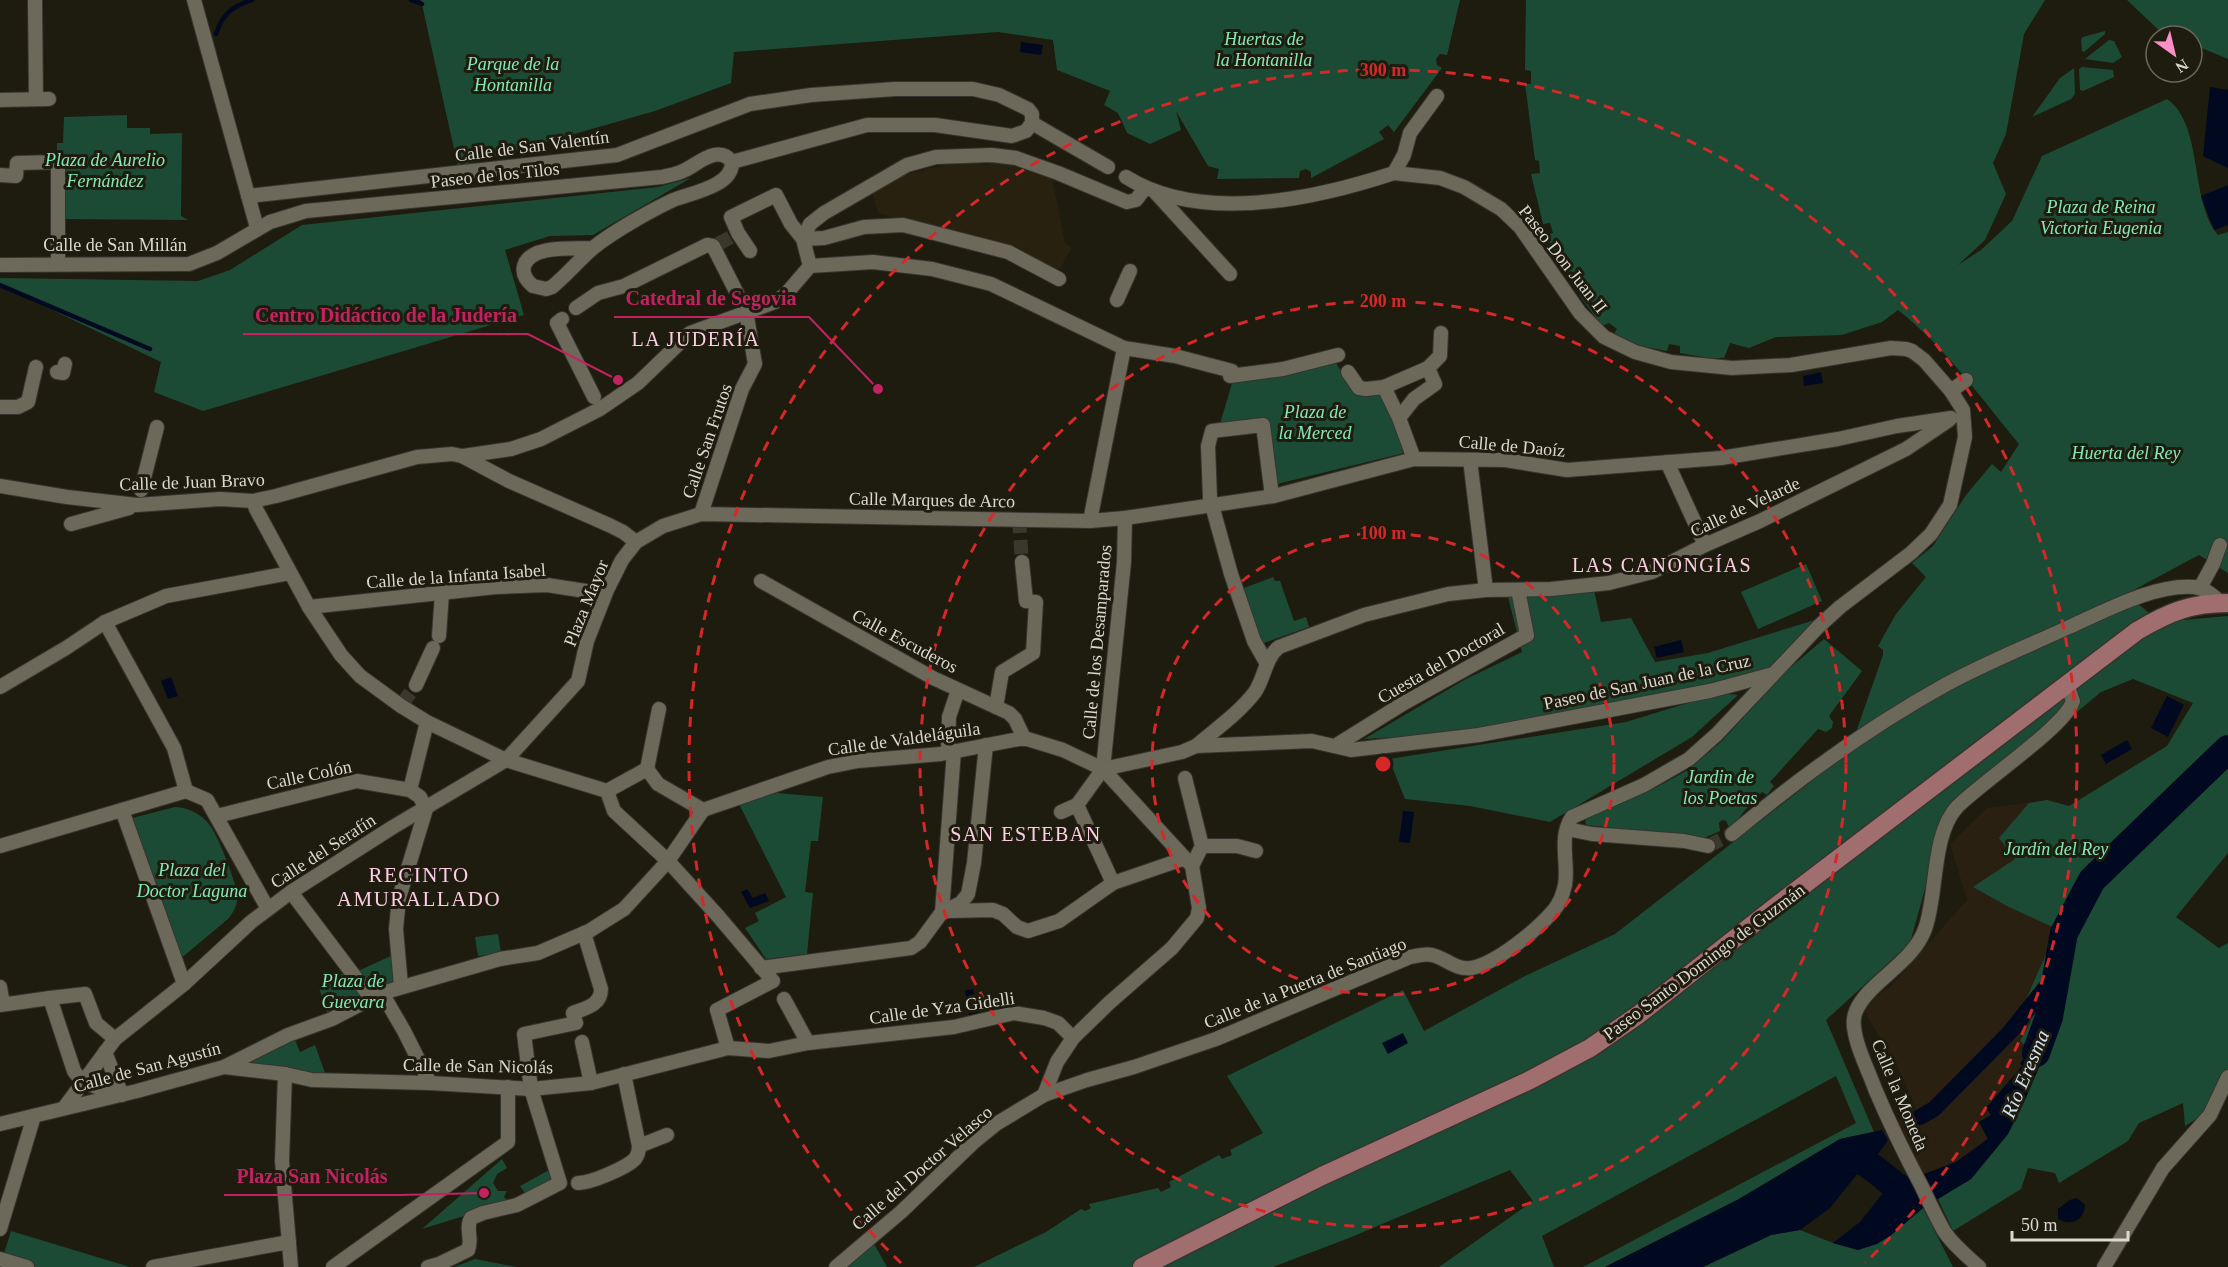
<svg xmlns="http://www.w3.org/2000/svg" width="2228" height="1267" font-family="Georgia,serif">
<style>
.industrial{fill:#2a2011}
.education{fill:#282110}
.green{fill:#1c4b35}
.water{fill:#000920}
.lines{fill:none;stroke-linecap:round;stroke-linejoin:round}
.stream{stroke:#000920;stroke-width:4.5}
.canal{stroke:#000920;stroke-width:16}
.river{stroke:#000920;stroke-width:28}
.street-tunnel{stroke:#3a372c;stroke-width:14;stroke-dasharray:14 7;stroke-linecap:butt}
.street-casing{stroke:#36342e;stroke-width:16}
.primary-casing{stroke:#36342e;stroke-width:21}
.street{stroke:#6c685a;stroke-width:14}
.primary{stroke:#a06e6f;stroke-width:18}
.ring{fill:none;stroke:#d62828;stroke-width:3;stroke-dasharray:10 8}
.labels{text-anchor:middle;stroke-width:6;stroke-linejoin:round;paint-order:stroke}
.park-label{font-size:18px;font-style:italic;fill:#83eab7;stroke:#1e1b0f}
.street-label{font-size:18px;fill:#dbd8d0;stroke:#1e1b0f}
.neighbourhood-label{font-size:20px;letter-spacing:1.5px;fill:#fdcde3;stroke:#1e1b0f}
.water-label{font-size:20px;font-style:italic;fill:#d4e0ef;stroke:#1e1b0f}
.quarter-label{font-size:21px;letter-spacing:1.5px;fill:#fdcde3;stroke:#1e1b0f}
.centre{fill:#d62828;stroke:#1e1b0f;stroke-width:3}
.ring-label{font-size:18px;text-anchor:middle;font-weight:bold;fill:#d62828;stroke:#1e1b0f;stroke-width:6;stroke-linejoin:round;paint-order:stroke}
.leader{fill:none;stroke:#c32261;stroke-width:2}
.callout-dot{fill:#c32261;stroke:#1e1b0f;stroke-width:2}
.callout-label{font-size:20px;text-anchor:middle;font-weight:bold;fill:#c32261;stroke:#1e1b0f;stroke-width:6;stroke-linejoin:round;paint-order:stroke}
</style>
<rect width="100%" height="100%" fill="#1e1b0f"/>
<path class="industrial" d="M2047,800L2127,851L2020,1041L2031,1051L2020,1063L2023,1066L2010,1082L1991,1115L1988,1138L1956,1162L1924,1174L1898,1121L1917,1111L1899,1070L1864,1011L1867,1002L1890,987L1967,900L1950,844L1987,808Z"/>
<path class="education" d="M990,159L1052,178L1065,243L1072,248L1057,273L1019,251L878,213L872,192L900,176L955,162L989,165Z"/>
<g class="green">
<path d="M421,0H1460L1447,55L1440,54L1436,59L1437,65L1442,68L1394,132L1388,125L1379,132L1384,139L1311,178V172L1306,169L1300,171L1299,178L1217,179L1219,169L1208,166L1176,111L1181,130L1150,144L1127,133L1118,113L1104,105L1110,91L1057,70L1053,40L998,32L734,52L731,83L655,111L458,167Z"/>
<path d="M1526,0H2045L2024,34L2006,134L1993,163L2006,194L1985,240L1958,265L1981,250L2012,221L2042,156L2167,99C2204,125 2189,200 2218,235L2228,232V573L2199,555L2126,594L2160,622L2228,616V853L2176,917L2219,948L2228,943V1071L2207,1112L2185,1126L2183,1103L2139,1123L2128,1141L2059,1183L2055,1173L2028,1168L2021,1189L1953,1231L1938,1199L1971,1179L2008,1134L2040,1065L2049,1019L2031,1051L2020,1041L2031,1021L2021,1011L2057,929L2007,906L1973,887L2015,859L1999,838L2029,803L2047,800L2069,806L2167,746L2193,703L2133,679L2101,692L1943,824L1910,943L1826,1020L1874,1132L1840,1139L1737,1200L1605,1267H1583L1856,1123L1836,1076L1542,1236L1554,1267H1439L1533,1201L1510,1170L1349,1238L1273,1267H974L1046,1232L1081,1209L1085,1211L1091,1208L1089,1204L1158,1188L1161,1192L1171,1187L1169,1182L1219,1155L1222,1159L1232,1155L1230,1150L1263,1133L1227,1076L1403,990L1424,1031L1525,976L1615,934L1849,752L1883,655V650L1878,646L1896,614L1926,577L1912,563L1933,546L1966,495L1992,464L2001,472L2019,444C1981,398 1945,347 1898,310L1882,322L1842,335L1776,337L1749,348L1730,343L1724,358H1707L1680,353V346L1669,344L1667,351L1630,344L1613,335L1617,329L1609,323L1602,326L1579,295L1585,290L1579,282L1574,285L1557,259L1546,235L1553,233L1550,223L1543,224L1531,174L1540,173L1539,161L1535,160L1525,84H1531V71L1525,70Z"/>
<path d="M2127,0H2228V59L2192,44V36H2165Z"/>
<path d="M2105,31V34L2084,52L2082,51L2081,39L2083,37Z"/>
<path d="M2109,40L2114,41L2122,57L2113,63L2085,59Z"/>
<path d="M2082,67L2113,70L2114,77L2083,91L2080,90L2079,69Z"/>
<path d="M2074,68L2075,94L2071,99L2032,117L2060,78Z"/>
<path d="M127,115V128H150V134L182,133L181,216L188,220L57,219V143H63L64,117Z"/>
<path d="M691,178L593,235L550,236L505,250L524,315L203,411L154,392L161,362L0,285V278L198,281L230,270L302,225L658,187Z"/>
<path d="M1335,361L1355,394L1381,391L1404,453L1273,485L1265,420L1219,427L1233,380Z"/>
<path d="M1806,564L1822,601L1758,629L1741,592Z"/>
<path d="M1273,577L1275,581H1280L1294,621L1306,617L1309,627L1261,644L1241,589Z"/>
<path d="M1594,590L1601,622L1631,618L1655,662L1708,653L1818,619L1774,669L1683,694L1464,733L1364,739L1464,680L1522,652L1508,597Z"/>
<path d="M1824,639L1862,671L1829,716L1833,722L1832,728L1826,732L1818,729L1770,782L1774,786L1767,795L1762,792L1746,809L1730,829L1726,821L1722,820L1719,823L1720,831L1704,838L1587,825L1585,822L1587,816L1657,787L1688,770L1722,741L1784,673Z"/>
<path d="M1720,693L1738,695L1692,737L1550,822L1470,806L1405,799L1389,759L1626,722Z"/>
<path d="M776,790L777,793L823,797L818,841H811L805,892L813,893L807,954L766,959L745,928L759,921L755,913L786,897L739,804Z"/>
<path d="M175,807C187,807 201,814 208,823C217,832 235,880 237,893C239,902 234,912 228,919L180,959L133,827L132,818Z"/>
<path d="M498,934L501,953L478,956L475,937Z"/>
<path d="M395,954L404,982L384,1001L330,1021L319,988L347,971H358Z"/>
<path d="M293,1035L300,1052L315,1045L327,1078L244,1063Z"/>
<path d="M502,1159L507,1168L497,1174L493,1183L498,1191H507L504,1197L509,1202L422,1229Z"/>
<path d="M551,1169L555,1180L527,1196L520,1186Z"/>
<path d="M1923,1208L1953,1267H1703L1771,1235L1800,1230L1833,1243L1858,1250L1890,1236Z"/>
<path d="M11,1231L130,1267H27L2,1260Z"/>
<path d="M873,1242L887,1267H841Z"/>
<path d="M475,1259L517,1267H454Z"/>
</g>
<g class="water">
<path d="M1021,42L1043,45L1041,55L1020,52Z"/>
<path d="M2210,87L2228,90V168L2203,156Z"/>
<path d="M2228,185V225L2214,230L2201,196Z"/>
<path d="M1821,372L1823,383L1804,386L1803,376Z"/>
<path d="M1681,640L1684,652L1657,658L1654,647Z"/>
<path d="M171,677L178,696L168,699L161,681Z"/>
<path d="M2167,696L2184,705L2168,737L2151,728Z"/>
<path d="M2127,740L2132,749L2106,764L2101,755Z"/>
<path d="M1403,811L1414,812L1410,843L1399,842Z"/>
<path d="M747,889L753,898L765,893L769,901L750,908L741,892Z"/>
<path d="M973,989L978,1013L969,1015L965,990Z"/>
<path d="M2049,1017L2040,1065L2025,1100L2008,1134L1971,1179L1923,1208L1890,1236L1877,1244L1858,1250L1833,1243L1860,1222L1897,1175L1908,1180L1956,1162L1988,1139L1979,1122L1991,1115L1986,1108L2022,1066L2020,1063L2031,1051Z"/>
<path d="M1403,1033L1408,1043L1388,1054L1382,1043Z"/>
<path d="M1882,1130L1888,1140L1866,1171L1862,1168L1830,1208L1800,1230L1771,1235L1703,1267H1605L1739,1199L1840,1139Z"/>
<path d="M2077,1198L2085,1205C2084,1220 2071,1227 2058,1219V1209L2070,1200Z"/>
</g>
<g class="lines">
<g class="stream">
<path d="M411,0L422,4"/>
<path d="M216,34C222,15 232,6 252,0"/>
<path d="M0,285L150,349"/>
</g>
<path class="canal" d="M1920,1117L1934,1109L2010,1032L2057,973"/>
<g class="river">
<path d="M2036,1053L2049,1017L2064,933L2092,880L2228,749"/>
<path d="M1835,1164C1871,1139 1889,1205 1926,1191"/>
</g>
<g class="street-tunnel">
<path d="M718,244L731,237"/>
<path d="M1019,519L1022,562"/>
<path d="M402,704L416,685"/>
<path d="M1708,846L1732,834"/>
</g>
<defs>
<g id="street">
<path d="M35,0L36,99"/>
<path d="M194,0L257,228"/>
<path d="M0,100L49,99"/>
<path d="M1032,123L1108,167"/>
<path d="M732,162L867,125H935L1012,136L1026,131L1032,123"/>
<path d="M0,175L16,176L17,163L58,162V263"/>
<path d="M1126,177C1201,224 1315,199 1394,173L1404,155L1410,133L1437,96"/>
<path d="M1156,193L1230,274"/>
<path d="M248,196L617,155L750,104L811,95L895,89H973L999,95L1028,109L1032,114V123"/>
<path d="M803,239L810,224L824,213L907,165L936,157L992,155L1016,158L1058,173L1127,202L1136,200L1145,188"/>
<path d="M803,239L824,238L864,227L903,225L1008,252L1059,279"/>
<path d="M593,248C575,249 530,244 524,266C522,274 527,281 533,286L546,289L552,287C567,275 578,261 592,249C609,234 650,211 671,201C689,193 733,187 732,162"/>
<path d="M0,265L189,264L217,253L270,222L306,211L662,177C670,175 678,174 685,170C699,163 719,144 732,162"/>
<path d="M810,266L873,262L932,269L991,284L1124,348L1175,356L1232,371"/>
<path d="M1117,300L1130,271"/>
<path d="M576,308L598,293L624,286L707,245L713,246L746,311L755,364L742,389L701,514"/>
<path d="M562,319L557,323L594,397"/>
<path d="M1428,368L1440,356L1441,333"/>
<path d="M57,372L63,373L65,364"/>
<path d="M1348,372L1359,388L1366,389L1384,387"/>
<path d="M1230,376L1283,369L1338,355"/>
<path d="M1951,391L1966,380"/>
<path d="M0,407H18L28,402L36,367"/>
<path d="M1399,418L1384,387L1428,368L1435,384L1414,399L1399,418L1414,459"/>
<path d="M463,456L511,449L541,439L600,409L638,383L690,333L775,302L786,294L810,266L803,239L791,224L776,195L731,217L738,233L750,251"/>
<path d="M1470,460L1486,590"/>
<path d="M1667,462L1705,545"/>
<path d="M0,486L67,497L137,505L220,499L253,501L276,496L417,457L452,454L462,456L509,481L609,525L623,532L636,542"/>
<path d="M141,490L157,427"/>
<path d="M253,501L256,509L309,607L341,655L360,676L401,706L427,722L506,760L607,791L614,811L668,861L718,916L773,981L717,1010L728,1048"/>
<path d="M1090,521L1124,348"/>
<path d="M71,524L129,508"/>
<path d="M761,581L933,678L1009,713L1015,719L1024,738"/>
<path d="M2200,588L2213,564L2220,545"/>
<path d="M309,607L496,587L547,585L605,594"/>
<path d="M105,622L174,748L186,791"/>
<path d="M439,636L442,593"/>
<path d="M1267,664L1254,641L1231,574L1210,498L1208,446L1212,431L1263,425L1272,496"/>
<path d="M416,685L433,648"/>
<path d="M0,687L66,648L105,622L166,596L290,573"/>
<path d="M996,707L1002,672L1033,653L1036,602L1026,601L1022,562"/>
<path d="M1196,746C1216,729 1239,713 1255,692C1265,677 1265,658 1279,647L1364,615L1448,594L1486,590L1551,589L1609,583L1652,572L1705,545L1760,521L1906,449L1949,420"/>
<path d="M1335,746L1404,703L1527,635L1518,590"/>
<path d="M948,752L949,717L958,690"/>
<path d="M647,769L658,784L703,810L828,767L858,761L941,754L1024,738L1063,750L1103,769L1192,866L1199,908L1197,918L1172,948L1109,1003L1073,1038L1057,1062L1044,1095"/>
<path d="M1103,769L1124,562L1125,518"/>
<path d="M1185,778L1202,846L1192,866"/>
<path d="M410,790L427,722"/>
<path d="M607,791L647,769L659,709"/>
<path d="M1077,805L1113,883"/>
<path d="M122,810L184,984"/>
<path d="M1061,812L1077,805L1103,769L1182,752L1196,746L1312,741L1351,750L1479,735L1710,691L1773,674"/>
<path d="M217,816L357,781L410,790L420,797L426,809"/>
<path d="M1567,829L1592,834L1684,841L1708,846"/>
<path d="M1732,834C1799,778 1869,727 1945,685C1985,663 2028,646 2069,627C2105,611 2154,584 2194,587C2205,588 2213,596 2222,603"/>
<path d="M0,846L186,791L207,800L268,909"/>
<path d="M1202,846H1237L1256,851"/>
<path d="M291,892L371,998"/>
<path d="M949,911L993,910L1003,914L1017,927L1028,931L1059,921L1113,883L1183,859"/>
<path d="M942,912L954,751"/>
<path d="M761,968L911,948L920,942L942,912L961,903L968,894L974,863L986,745"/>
<path d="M401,986L396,929L399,898L426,809"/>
<path d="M0,987L3,1004"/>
<path d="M382,993L404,1031L430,1083"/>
<path d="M784,999L808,1043"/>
<path d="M0,1005L50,998"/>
<path d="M115,1039L96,1023L85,994L50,998L74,1071C84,1087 102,1088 120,1094"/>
<path d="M582,1042L591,1083"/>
<path d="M105,1052L122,1095"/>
<path d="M224,1067L285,1074L312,1080L430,1083L531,1089L591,1083L728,1048L769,1051L808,1043L954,1027L1014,1013L1044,1018L1058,1023L1073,1038"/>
<path d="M285,1074L282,1161L291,1267"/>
<path d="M64,1108L115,1039L184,984L251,922L291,892L393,827L506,760L578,681L587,641L607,590L622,560L636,542L663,526L701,514L1090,521L1125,518L1274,496L1414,459L1505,460L1567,470L1721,458L1838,439L1897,426L1951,418"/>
<path d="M0,1124L137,1091L224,1067L288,1035L332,1019L382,993L500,959L538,953L589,931L624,909L668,861L703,810"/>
<path d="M639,1146L667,1135"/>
<path d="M578,1183C591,1183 626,1168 635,1159C638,1155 639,1151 639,1146L624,1074"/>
<path d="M0,1229L34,1116"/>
<path d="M0,1259L27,1267"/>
<path d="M153,1267L289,1242"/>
<path d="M333,1267L508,1142V1087"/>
<path d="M428,1267L439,1264L468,1250C473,1239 465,1228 471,1218L483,1213L517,1205L560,1183L531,1089L524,1034L576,1023L573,1013C586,1008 601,1005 601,989L584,933"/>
<path d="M836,1267L901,1212L975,1141L996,1124L1044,1095L1087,1080L1134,1067L1216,1039L1410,957C1417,956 1425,953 1432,955C1446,958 1455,970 1471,968C1496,964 1538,929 1554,910C1560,903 1563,894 1565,885C1569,863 1558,838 1572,817L1644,785L1689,759L1717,734L1818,627L1840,607L1911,553L1931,534L1950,505L1965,437L1963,410L1951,391L1924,360L1912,351L1906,349L1891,348L1791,365L1732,368L1671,362L1635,352L1604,337L1580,313L1520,227L1501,209L1464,187L1440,178L1394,173"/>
<path d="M1979,1267C1967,1256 1953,1245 1944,1231C1936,1217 1929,1202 1922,1187C1905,1155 1889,1122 1875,1089C1869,1072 1860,1055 1856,1038C1854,1029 1852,1020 1856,1011C1868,982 1913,963 1925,929C1938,893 1931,836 1957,807C1980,783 2066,726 2073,701L2067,684"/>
<path d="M2104,1267L2163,1168L2210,1115L2228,1077"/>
</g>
<path id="primary" d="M1142,1267L1322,1176L1530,1080L1590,1048L1638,1015L1771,910L2137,631C2169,612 2191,603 2228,603"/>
</defs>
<use href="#street" class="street-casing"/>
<use href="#primary" class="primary-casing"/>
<use href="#street" class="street"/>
<use href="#primary" class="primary"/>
</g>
<g class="ring">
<circle cx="1383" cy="764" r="231"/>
<circle cx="1383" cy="764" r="463"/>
<path d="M901 1263A694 694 0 1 1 1865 1263"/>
</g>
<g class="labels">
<g class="park-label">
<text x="1264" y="45">Huertas de<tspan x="1264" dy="21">la Hontanilla</tspan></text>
<text x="513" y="70">Parque de la<tspan x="513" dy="21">Hontanilla</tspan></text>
<text x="105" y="166">Plaza de Aurelio<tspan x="105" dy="21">Fernández</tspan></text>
<text x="2101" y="213">Plaza de Reina<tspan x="2101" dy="21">Victoria Eugenia</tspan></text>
<text x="1315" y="418">Plaza de<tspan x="1315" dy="21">la Merced</tspan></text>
<text x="2126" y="459">Huerta del Rey</text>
<text x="1720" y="783">Jardin de<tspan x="1720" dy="21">los Poetas</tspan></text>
<text x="2056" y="855">Jardín del Rey</text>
<text x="192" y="876">Plaza del<tspan x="192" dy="21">Doctor Laguna</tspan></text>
<text x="353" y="987">Plaza de<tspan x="353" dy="21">Guevara</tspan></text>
</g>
<g class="street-label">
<text transform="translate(532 146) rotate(-7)" y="6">Calle de San Valentín</text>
<text transform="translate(495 175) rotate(-6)" y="6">Paseo de los Tilos</text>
<text x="115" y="251">Calle de San Millán</text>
<text transform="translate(1563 259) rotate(52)" y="6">Paseo Don Juan II</text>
<text transform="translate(707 441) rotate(-71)" y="6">Calle San Frutos</text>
<text transform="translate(1512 446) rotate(5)" y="6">Calle de Daoíz</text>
<text transform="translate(192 482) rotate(-2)" y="6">Calle de Juan Bravo</text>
<text transform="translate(932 500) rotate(1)" y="6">Calle Marques de Arco</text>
<text transform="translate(1745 507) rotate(-25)" y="6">Calle de Velarde</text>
<text transform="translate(456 576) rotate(-4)" y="6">Calle de la Infanta Isabel</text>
<text transform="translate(586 603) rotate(-68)" y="6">Plaza Mayor</text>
<text transform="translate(905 641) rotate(28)" y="6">Calle Escuderos</text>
<text transform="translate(1097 642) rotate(-85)" y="6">Calle de los Desamparados</text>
<text transform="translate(1441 663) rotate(-30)" y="6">Cuesta del Doctoral</text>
<text transform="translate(1647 682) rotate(-12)" y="6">Paseo de San Juan de la Cruz</text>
<text transform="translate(904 739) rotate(-8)" y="6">Calle de Valdeláguila</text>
<text transform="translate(309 775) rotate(-12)" y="6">Calle Colón</text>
<text transform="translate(323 851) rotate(-33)" y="6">Calle del Serafín</text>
<text transform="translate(1704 962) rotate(-37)" y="6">Paseo Santo Domingo de Guzmán</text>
<text transform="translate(1305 983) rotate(-22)" y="6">Calle de la Puerta de Santiago</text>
<text transform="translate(942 1008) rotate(-8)" y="6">Calle de Yza Gidelli</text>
<text transform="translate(478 1066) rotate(1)" y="6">Calle de San Nicolás</text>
<text transform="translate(147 1067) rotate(-15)" y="6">Calle de San Agustín</text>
<text transform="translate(1900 1095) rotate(67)" y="6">Calle la Moneda</text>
<text transform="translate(922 1168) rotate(-41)" y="6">Calle del Doctor Velasco</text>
</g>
<g class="neighbourhood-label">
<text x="696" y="346">LA JUDERÍA</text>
<text x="1662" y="572">LAS CANONGÍAS</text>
<text x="1026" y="841">SAN ESTEBAN</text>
</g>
<g class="water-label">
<text transform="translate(2025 1074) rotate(-67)" y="7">Río Eresma</text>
</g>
<g class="quarter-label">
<text x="419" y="882">RECINTO<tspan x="419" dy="24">AMURALLADO</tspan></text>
</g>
</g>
<circle cx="1383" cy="764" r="9" class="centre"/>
<g class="ring-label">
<text x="1383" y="76">300 m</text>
<text x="1383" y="307">200 m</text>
<text x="1383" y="539">100 m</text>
</g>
<path class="leader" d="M878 389L809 317H614M618 380L528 334H243M484 1193L399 1195H224"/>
<g class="callout-dot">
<circle cx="878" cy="389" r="6"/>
<circle cx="618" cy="380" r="6"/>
<circle cx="484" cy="1193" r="6"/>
</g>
<g class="callout-label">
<text x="711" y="305">Catedral de Segovia</text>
<text x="386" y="322">Centro Didáctico de la Judería</text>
<text x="312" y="1183">Plaza San Nicolás</text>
</g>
<g transform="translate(2174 54) rotate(146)"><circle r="28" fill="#1e1b0f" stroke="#6a675c" stroke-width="1.5"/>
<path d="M0-4.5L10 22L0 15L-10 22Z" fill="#fb8fc5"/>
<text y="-9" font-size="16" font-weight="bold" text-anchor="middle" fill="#dbd8d0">N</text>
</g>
<path d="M2012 1231v9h116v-9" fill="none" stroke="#dbd8d0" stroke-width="3"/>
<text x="2021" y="1231" font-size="18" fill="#dbd8d0" stroke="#1e1b0f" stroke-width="4.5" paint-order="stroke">50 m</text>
</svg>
